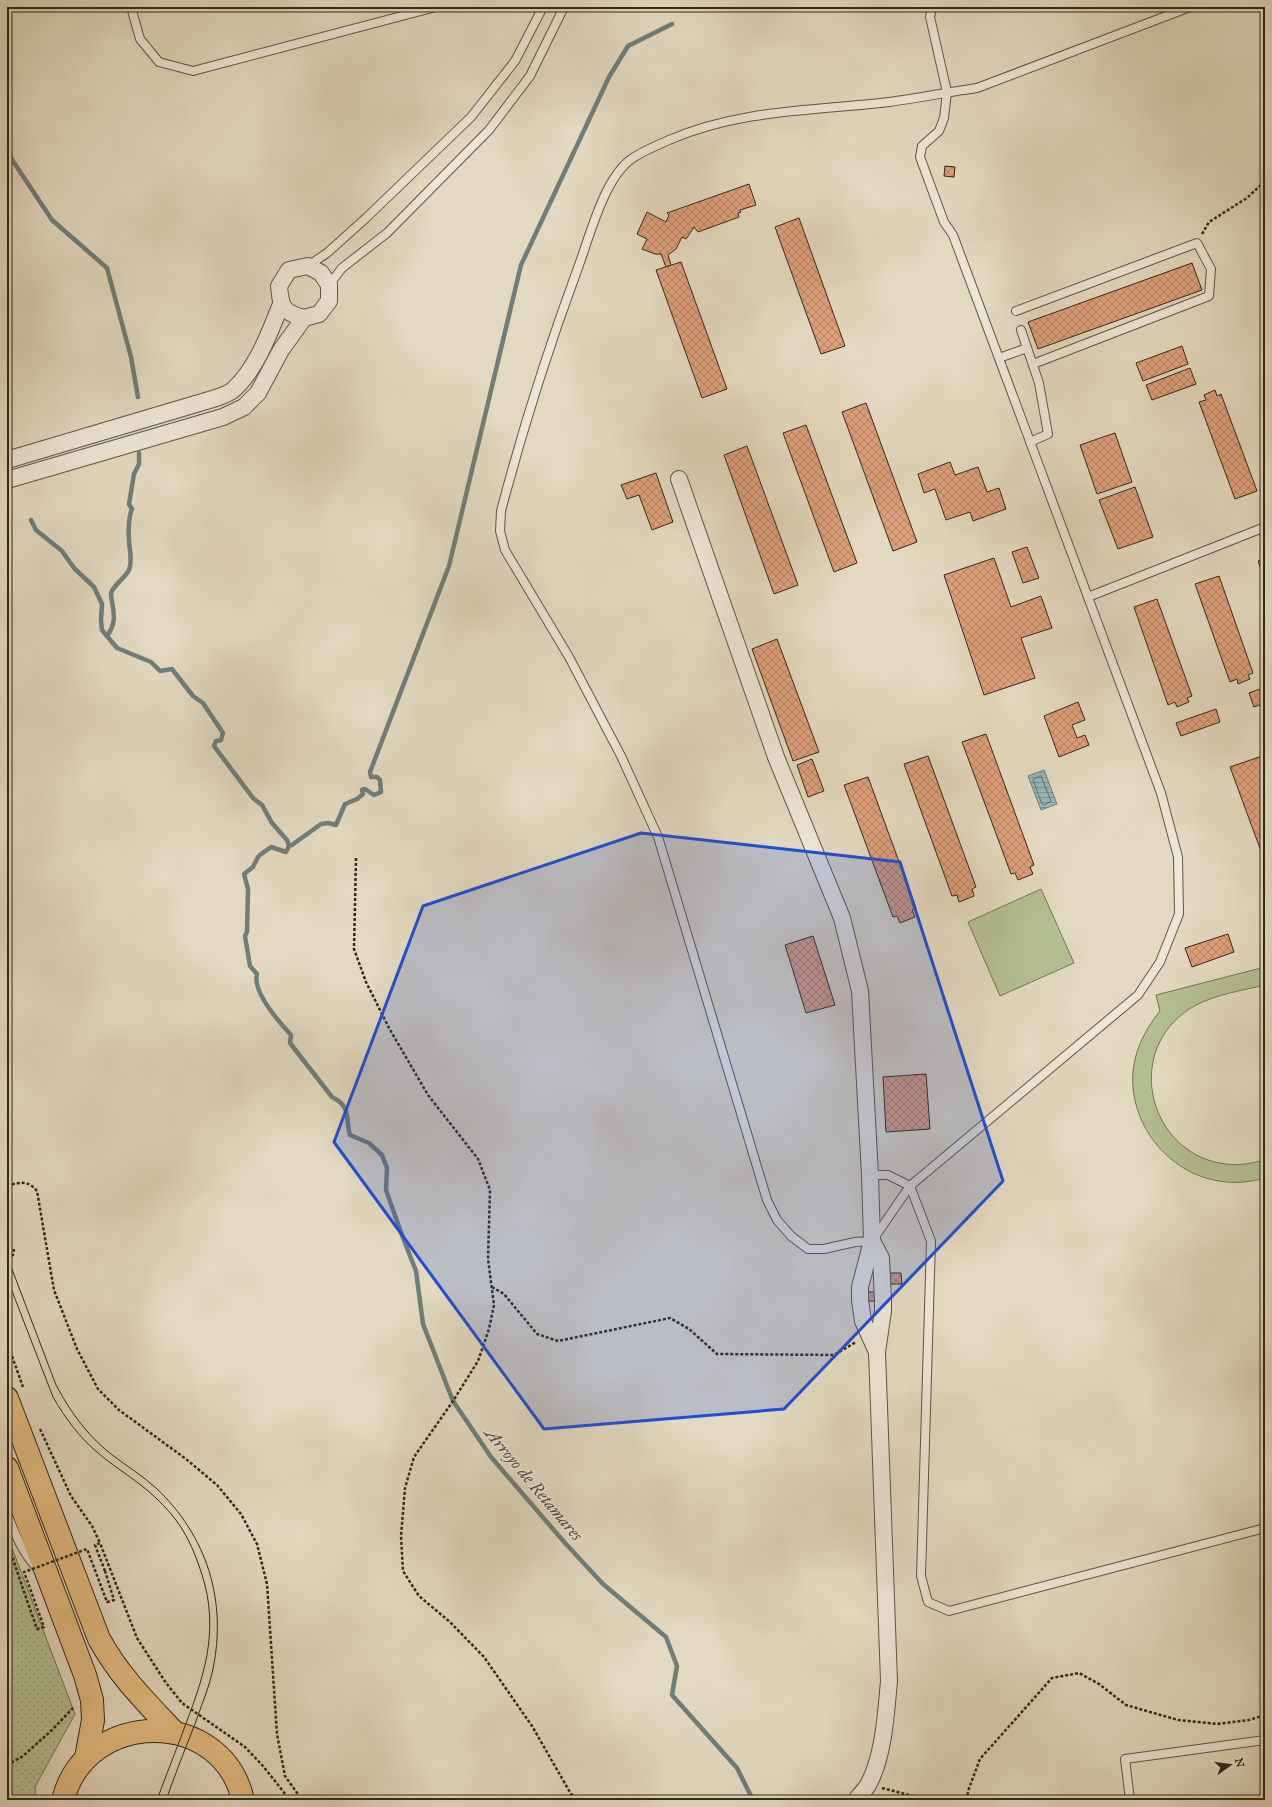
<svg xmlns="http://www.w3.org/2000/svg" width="1272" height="1807" font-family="'IM FELL Great Primer',serif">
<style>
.grass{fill:url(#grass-dots);stroke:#727357}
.garden{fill:#b3bf93;stroke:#727357}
.water{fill:url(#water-rules);stroke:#6f7e7b}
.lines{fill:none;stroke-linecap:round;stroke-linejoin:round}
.shore{stroke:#64706b;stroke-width:1}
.stream{stroke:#6f7e7b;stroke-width:4.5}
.building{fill:url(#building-cross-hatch);stroke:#31271b}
.service-casing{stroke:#5e5444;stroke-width:10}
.minor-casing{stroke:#5e5444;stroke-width:18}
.trunk-casing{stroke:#31271b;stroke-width:24}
.path{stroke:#31271b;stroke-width:2.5;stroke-dasharray:3 2;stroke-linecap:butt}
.service{stroke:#ede6d6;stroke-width:8}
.minor{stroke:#ede6d6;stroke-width:16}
.trunk{stroke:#e2bc80;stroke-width:22}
.tram{stroke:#31271b;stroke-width:1}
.path-bridge{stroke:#31271b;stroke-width:2.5;stroke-dasharray:3 2;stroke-linecap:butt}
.marked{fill:#1d4ed8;fill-opacity:0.2;stroke:#1d4ed8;stroke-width:3;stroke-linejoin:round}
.labels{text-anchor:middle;stroke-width:3;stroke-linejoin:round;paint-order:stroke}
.water-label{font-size:17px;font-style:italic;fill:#4b4b43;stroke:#ede6d6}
</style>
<defs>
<pattern id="grass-dots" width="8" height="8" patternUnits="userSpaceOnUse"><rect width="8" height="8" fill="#b3bf93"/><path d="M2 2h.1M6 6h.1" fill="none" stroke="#9aa47e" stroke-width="1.8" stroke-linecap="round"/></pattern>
<pattern id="water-rules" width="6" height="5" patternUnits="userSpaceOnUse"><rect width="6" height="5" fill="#98b8bb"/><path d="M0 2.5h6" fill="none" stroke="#7d9697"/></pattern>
<pattern id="building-cross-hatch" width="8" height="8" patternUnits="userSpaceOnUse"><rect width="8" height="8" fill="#dfa07b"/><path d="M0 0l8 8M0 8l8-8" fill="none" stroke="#b58264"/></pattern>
</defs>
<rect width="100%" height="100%" fill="#e3d9c0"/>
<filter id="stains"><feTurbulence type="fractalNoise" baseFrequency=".005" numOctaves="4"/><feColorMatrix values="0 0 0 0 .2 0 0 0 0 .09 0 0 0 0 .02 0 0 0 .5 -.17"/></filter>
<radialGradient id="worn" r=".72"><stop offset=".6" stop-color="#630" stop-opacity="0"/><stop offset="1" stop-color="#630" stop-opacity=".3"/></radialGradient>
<path class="grass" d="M7,1535L75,1714L35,1787L36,1800H7Z"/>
<g class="garden">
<path d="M1041,889L1074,963L1000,996L968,922Z"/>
<path d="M1265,967V985C1236,992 1203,996 1180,1016C1125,1063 1154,1156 1226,1164C1239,1166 1252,1163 1265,1160V1178C1250,1182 1234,1184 1219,1181C1168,1173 1129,1124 1133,1072C1135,1048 1146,1029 1160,1011L1156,995Z"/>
</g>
<path class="water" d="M1044,770L1057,804L1041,810L1028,776Z"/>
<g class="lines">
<path class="shore" d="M1041,776L1051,801L1044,805L1042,804L1033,780Z"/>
<g class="stream">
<path d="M7,152L52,220L107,268L131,357L138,397"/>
<path d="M31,520L36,530L62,551L74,568L94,587L102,604L101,620L102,630L117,648L151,662L160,671L172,669L193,696L203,703L223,733L221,740L216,741L214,746L253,798L262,805L272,823L287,840L289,846L286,852L271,847L260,855"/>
<path d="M107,636C118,621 113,611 111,595C110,588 126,577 129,570C133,559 129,549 129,539C128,532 129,515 132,509L129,504L134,474L139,464V453"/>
<path d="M292,845L321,824L328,823L336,825L345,804L357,799L363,794L362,790L365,789L374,795L381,792L380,780L377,777H371L370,772L449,566L521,265L609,77L628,46L672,24"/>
<path d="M258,857L253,867L244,874L248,889L247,932L245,936L250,966L257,974C252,992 279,1022 291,1035L290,1043L332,1097C352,1107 345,1118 350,1135L369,1143L382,1155L387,1168L386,1190L403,1238L416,1271L423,1324L453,1401L491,1457L565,1543L603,1584L666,1637L677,1666L672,1695L737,1768L753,1800"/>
</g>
</g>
<g class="building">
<path d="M945,166L955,167L954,177L944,176Z"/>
<path d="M749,184L756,205L740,210L741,212L738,213L739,217L698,232L694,227L686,239L682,237L676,249L668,255L671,265L666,267L661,254H655L642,249L647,239L637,234L647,212L666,222L669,215L667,213Z"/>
<path d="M799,218L845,346L821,354L775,227Z"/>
<path d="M681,262L727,389L702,398L656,270Z"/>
<path d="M1192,263L1202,290L1038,349L1028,322Z"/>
<path d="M1182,346L1188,364L1143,381L1136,363Z"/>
<path d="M1190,368L1196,384L1152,400L1146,385Z"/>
<path d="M1215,390L1217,396L1221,394L1257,491L1235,499L1199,402L1206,400L1204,395Z"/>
<path d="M866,403L917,542L893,551L842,412Z"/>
<path d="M806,425L857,563L834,572L783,433Z"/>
<path d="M1115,433L1132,482L1097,494L1080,445Z"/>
<path d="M747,446L798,585L774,594L724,455Z"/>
<path d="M950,462L955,475L978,467L987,492L999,488L1006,509L973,521L970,512L946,520L935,489L924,493L918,474Z"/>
<path d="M656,473L673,522L652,530L639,495L627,499L621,485Z"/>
<path d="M1135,487L1153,537L1118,549L1099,500Z"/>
<path d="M1027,547L1039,578L1023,583L1012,552Z"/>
<path d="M994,558L1011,607L1041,596L1052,628L1021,638L1035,678L984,695L944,575Z"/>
<path d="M1265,559V580L1258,561Z"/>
<path d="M1219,576L1253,673L1248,675L1250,679L1238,684L1237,679L1230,682L1195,584Z"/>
<path d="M1157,599L1192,696L1187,698L1189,702L1177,707L1175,702L1168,705L1134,607Z"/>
<path d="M777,639L819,752L793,761L752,649Z"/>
<path d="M1265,687V703L1254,707L1249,693Z"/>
<path d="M1078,702L1085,720L1072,725L1077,738L1085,735L1089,745L1059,757L1044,716Z"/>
<path d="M1216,709L1220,722L1181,736L1176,723Z"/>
<path d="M986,734L1034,865L1030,867L1033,874L1018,880L1015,873L1011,874L962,742Z"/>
<path d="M1265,755V862L1230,767Z"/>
<path d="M928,756L976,887L972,889L974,896L959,902L957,895L952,896L904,764Z"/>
<path d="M812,759L824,791L808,797L797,765Z"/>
<path d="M868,777L916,908L912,910L915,917L900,923L897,916L893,917L844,785Z"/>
<path d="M1228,934L1234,952L1192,967L1185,948Z"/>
<path d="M813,936L835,1005L806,1013L785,945Z"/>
<path d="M926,1074L930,1129L886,1132L883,1077Z"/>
<path d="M887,1273H901L902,1284H888Z"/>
<rect x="866" y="1292" width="10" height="9"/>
</g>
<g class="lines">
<defs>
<g id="service">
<path d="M131,7L140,39L159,62L193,71L436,7"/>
<path d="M932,7L930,17L947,92L944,118L939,131L922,146L920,157L944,222L953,235L1161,793L1178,857L1179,914L1160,962L1138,995L910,1186L872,1241L855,1242L824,1249H808L791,1236L777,1220L767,1200L658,837L621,756L569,657L505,550L500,531L501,511C523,427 549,346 579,265C590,235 604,180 630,160C642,151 656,146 669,140C741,109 814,111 889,102C919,98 948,92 977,88L1190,7"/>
<path d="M308,266L327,253L366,218L471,117L515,61L543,7"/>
<path d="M329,285L342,268L387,233L489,130L530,76L564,7"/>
<path d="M1016,311L1197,243L1211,269L1209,296L1033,364"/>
<path d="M1021,330L1039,383L1048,434L1030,442"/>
<path d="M999,358L1027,348"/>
<path d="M1088,597L1265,527"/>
<path d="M870,1175H888L910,1186L931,1241L921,1576L928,1602L949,1611L1265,1528"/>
<path d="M7,1513C15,1534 22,1552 37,1568"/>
<path d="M1130,1800L1125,1759L1265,1740"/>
</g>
<g id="minor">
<path d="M7,460L216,398C221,396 228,394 233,390C256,370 270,332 281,304"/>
<path d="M679,479L776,757L842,918L860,991L870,1175L872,1241L860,1287V1300L863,1321L877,1352"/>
<path d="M7,480L223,417L244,407L258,393L281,350L304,318L319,314L329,301V285L321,273L308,266L289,270L279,286C281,307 282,312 304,318"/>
<path d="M856,1800C860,1795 865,1790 868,1785C884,1756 886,1713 889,1681L877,1352L883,1311V1300L881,1258L872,1241"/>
</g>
<g id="trunk">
<path d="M7,1398L99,1639C120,1677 146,1702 175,1733"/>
<path d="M7,1468L85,1675L92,1700L93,1720L86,1758"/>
<path d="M63,1800C86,1709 222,1707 243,1800"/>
</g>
</defs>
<use href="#service" class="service-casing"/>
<use href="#minor" class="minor-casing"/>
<use href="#trunk" class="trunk-casing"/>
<g class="path">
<path d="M1202,234L1209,222L1247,198L1265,181"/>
<path d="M356,858L354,949L366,982L389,1028L428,1095L478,1159L490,1190L488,1259L494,1305L489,1329L478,1361L453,1401L414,1457L405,1488L401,1536L403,1571L419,1596L450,1622L484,1657L532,1726L571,1794L578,1800"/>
<path d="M7,1186C20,1182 28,1180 37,1191L54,1290L77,1349L98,1389L119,1410L186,1459L217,1485L241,1514L257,1544L267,1584L277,1734L285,1776L302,1800"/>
<path d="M7,1258L13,1255L14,1249"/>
<path d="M492,1287L504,1294L537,1334L558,1341L670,1318L689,1329L717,1354L834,1355L856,1342"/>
<path d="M7,1342L23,1387"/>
<path d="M40,1429L71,1496L92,1526L100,1543"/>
<path d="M11,1553L22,1586"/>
<path d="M105,1571L95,1545L100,1543L137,1638L166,1683L182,1703L245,1747L263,1766L290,1800"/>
<path d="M7,1765L23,1756L52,1730L74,1707"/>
<path d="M7,1765V1800"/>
<path d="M882,1788L928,1800"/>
<path d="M967,1800L968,1791L980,1759L1052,1678L1079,1673L1099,1684L1126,1705L1178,1720L1217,1724L1249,1720L1265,1715"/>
</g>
<use href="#service" class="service"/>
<use href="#minor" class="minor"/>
<use href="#trunk" class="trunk"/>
<g class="tram">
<path d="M7,1256L56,1385C71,1413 89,1438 115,1457C128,1467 143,1476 156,1488C207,1536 227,1600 213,1669C209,1688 201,1706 195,1724C185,1749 175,1775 166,1800"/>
<path d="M7,1278L53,1397C65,1418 79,1437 98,1453C117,1469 138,1481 156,1498C177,1518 188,1535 198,1563C221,1623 207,1669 185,1726C176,1751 166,1775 157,1800"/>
</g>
<path class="path-bridge" d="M22,1586L37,1629L44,1627L24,1572L87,1549L107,1602L114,1600L105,1571"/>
</g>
<path class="marked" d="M641,833L900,862L1003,1181L784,1409L544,1429L334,1142L423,906Z"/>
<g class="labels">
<g class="water-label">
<text transform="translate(534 1484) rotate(50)" y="6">Arroyo de Retamares</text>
</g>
</g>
<rect width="1272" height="1807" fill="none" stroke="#e3d9c0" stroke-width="24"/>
<rect x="8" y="8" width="1256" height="1791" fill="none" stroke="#31271b" stroke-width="2"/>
<rect x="12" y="12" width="1248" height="1783" fill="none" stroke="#31271b"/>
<g transform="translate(1230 1765) rotate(76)" stroke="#ede6d6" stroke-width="3" paint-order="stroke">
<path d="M0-3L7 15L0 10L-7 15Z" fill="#31271b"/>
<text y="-6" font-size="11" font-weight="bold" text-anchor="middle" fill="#31271b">N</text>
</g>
<rect width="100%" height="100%" filter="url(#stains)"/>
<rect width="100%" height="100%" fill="url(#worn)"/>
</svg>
